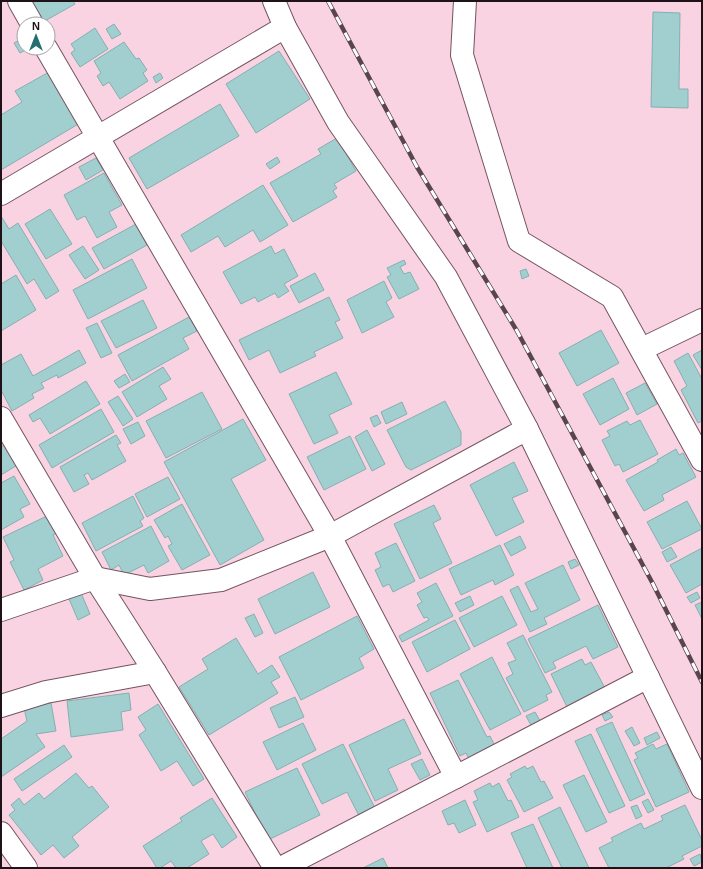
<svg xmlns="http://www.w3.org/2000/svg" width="703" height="869" font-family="Arial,sans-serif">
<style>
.building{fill:#a1cece;stroke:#84b0b0}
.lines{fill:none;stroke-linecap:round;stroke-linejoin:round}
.minor-casing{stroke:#755461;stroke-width:24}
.minor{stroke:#fff;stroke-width:22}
.rail-casing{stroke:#59454d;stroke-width:4.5}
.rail{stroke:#fff;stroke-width:3;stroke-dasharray:9;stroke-linecap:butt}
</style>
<rect width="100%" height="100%" fill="#fad3e2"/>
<g class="building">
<path d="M31,1H73L75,4L43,22Z"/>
<path d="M653,12L680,13L679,89H688V108L651,107Z"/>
<path d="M114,24L121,34L112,39L106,29Z"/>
<path d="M95,28L108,49L80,67L71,53L75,50L71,44Z"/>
<path d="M23,38L24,41V48H29L20,53L14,43Z"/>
<path d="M124,42L136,59L139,58L147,70L143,73L148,81L120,99L109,82L103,86L97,76L101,73L94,61Z"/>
<path d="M279,51L310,99L256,133L226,84Z"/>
<path d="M49,72L80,123L1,170V115L22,102L15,91Z"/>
<path d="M160,73L163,78L156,83L153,77Z"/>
<path d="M220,104L239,136L147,189L129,158Z"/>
<path d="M337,138L356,171L334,184L337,188L333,191L337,197L293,222L270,183L321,154L318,149Z"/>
<path d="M277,157L280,162L270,169L266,164Z"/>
<path d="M96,158L103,170L86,180L79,167Z"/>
<path d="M104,173L122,205L109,212L117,227L97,238L85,216L77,220L64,195Z"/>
<path d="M263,185L288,225L260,242L253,230L225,247L218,236L191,252L181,235Z"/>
<path d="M50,209L72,244L46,259L25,224Z"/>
<path d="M1,216L9,229L18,223L59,291L46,299L34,279L27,284L1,241Z"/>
<path d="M136,224L147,245L104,269L92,248Z"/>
<path d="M83,246L99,270L85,279L69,255Z"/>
<path d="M271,246L275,254L284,249L298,276L284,284L289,291L278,298L275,293L258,302L255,297L241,304L223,272Z"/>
<path d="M132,259L147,288L88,319L73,290Z"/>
<path d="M404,260L406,264L400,267L404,274L410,272L419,289L399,299L387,277L391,275L387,268Z"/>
<path d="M526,269L529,276L522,279L520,271Z"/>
<path d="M315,273L324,290L299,303L290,286Z"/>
<path d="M16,275L36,310L1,331V284Z"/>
<path d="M384,281L392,298L386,302L394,317L362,333L347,300Z"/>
<path d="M329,297L340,320L335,322L343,338L314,352L316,356L280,373L269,350L249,360L239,340Z"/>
<path d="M143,300L157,328L116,348L101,321Z"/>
<path d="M189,317L197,331L183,338L189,349L132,381L118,355Z"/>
<path d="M97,323L112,353L101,358L86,328Z"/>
<path d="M601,330L619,363L577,386L559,353Z"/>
<path d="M79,350L86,363L58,378L57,375L41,383L44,388L32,394L34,398L12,411L1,390V365L21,354L33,376Z"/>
<path d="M702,350V370L693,355Z"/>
<path d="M688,353L702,379V421L698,423L681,390L687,386L674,361Z"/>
<path d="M163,367L171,379L159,386L167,399L137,417L122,392Z"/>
<path d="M336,372L352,404L329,415L338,433L314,444L289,394Z"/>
<path d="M125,374L130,382L119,388L114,381Z"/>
<path d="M613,378L629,409L600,425L583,394Z"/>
<path d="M86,381L100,404L50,434L40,418L33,422L29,415Z"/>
<path d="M645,383L657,404L637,415L626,393Z"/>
<path d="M202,392L222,429L166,458L146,421Z"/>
<path d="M118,396L133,419L123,426L108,402Z"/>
<path d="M445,401L461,432V445L411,470L406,467L387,430Z"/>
<path d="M402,402L407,414L386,424L381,412Z"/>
<path d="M101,409L114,432L52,468L39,445Z"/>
<path d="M377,415L381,423L374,427L370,418Z"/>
<path d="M243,419L266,460L231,479L264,540L220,565L164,462Z"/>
<path d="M640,420L658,454L623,472L619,464L615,466L602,440L610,436L607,431L627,421L630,425Z"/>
<path d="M138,422L145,436L131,444L123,429Z"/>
<path d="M367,430L385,464L372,471L355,437Z"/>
<path d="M116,435L121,443L117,445L126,461L92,480L88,473L84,475L89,484L74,492L60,467Z"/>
<path d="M350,436L366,469L324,490L307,457Z"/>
<path d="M7,443L19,464L1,475V447Z"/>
<path d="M676,449L679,455L683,453L696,477L662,495L664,500L644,511L626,480L658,462L657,460Z"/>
<path d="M514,462L528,491L512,498L524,522L496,536L470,485Z"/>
<path d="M14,476L30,504L20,509L24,517L1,530V483Z"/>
<path d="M168,477L180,499L147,517L135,494Z"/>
<path d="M133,496L144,518L140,521L143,526L96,551L82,523Z"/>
<path d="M687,501L702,529L662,549L647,522Z"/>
<path d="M182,504L210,555L182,570L168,546L172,544L168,536L165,538L154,520Z"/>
<path d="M434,505L441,519L433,523L452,563L420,579L394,524Z"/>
<path d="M49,515L57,533L53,535L63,556L38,569L43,580L24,590L10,562L14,560L3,537Z"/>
<path d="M151,526L169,561L148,573L144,565L124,575L119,565L111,570L102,552Z"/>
<path d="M520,536L526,548L511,556L504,544Z"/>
<path d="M396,543L415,581L393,592L389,584L383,587L375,570L381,567L375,553Z"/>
<path d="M500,545L514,575L495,585L493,580L461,595L449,569Z"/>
<path d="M671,547L677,557L667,562L662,552Z"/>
<path d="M702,548V584L686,593L670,565Z"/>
<path d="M575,559L579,565L571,569L568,562Z"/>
<path d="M563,565L580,600L544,618L547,624L530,632L510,590L518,586L531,612L538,609L525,583Z"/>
<path d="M313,572L330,607L275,634L258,599Z"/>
<path d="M436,583L453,616L402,642L399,636L429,620L427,617L424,618L417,605L422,602L417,593Z"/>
<path d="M697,592L700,598L691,603L687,597Z"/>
<path d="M81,593L90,614L78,620L69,599Z"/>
<path d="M470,596L474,605L460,612L455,603Z"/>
<path d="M502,596L517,625L474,647L459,618Z"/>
<path d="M702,602V619L695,605Z"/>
<path d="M598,605L618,647L593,659L586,646L553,662L556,668L545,673L528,639Z"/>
<path d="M254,614L263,633L255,637L245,618Z"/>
<path d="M357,616L374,649L359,658L364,668L301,700L279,657Z"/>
<path d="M455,620L470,649L427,672L412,642Z"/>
<path d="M523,635L552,692L546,695L548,700L524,712L506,678L513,674L508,663L516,660L507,643Z"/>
<path d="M236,638L258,674L272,665L280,677L271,682L278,693L209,735L179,687L208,669L202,659Z"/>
<path d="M492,657L521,714L490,730L460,674Z"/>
<path d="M582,659L585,665L591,662L605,688L567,707L551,674Z"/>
<path d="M458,680L487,737L490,736L496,748L470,761L466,753L460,756L430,693Z"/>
<path d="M129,693L131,710L121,712L123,730L71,737L67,701Z"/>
<path d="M295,697L304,717L279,728L270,708Z"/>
<path d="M51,703L56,731L36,734L45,747L1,777V739L27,721L24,708Z"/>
<path d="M158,704L204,779L193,786L177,761L161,771L139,735L146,730L138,717Z"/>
<path d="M535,712L542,724L533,729L526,716Z"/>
<path d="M609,712L613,717L605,721L602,715Z"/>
<path d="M404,719L421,754L388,769L398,790L375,801L349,745Z"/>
<path d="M612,722L645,794L630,801L596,729Z"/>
<path d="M303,723L316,750L277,770L263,742Z"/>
<path d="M632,727L640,743L634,746L625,731Z"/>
<path d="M657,732L660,738L647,745L644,738Z"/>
<path d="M591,734L625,806L609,813L575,741Z"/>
<path d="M343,744L375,808L359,816L347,792L322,804L302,764Z"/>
<path d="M653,744L656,749L667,744L689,792L656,807L634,760L638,758L635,753Z"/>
<path d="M64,745L72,757L22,791L14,779Z"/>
<path d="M422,759L430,775L420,780L411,764Z"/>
<path d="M525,766L527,769L533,766L541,782L544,781L553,798L524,812L507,780L512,777L510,774Z"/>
<path d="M297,768L320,815L268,840L245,792Z"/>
<path d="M76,773L89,788L92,786L109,807L72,837L79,846L64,858L53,845L41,855L9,815L15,810L11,805L19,798L24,805L39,793L44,799Z"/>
<path d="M584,775L607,822L586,832L563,785Z"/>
<path d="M490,783L492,787L499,783L508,801L511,800L519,817L487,832L473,802L478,800L474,791Z"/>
<path d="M212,798L237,837L222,848L213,834L201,841L209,854L187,868H176L171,861L160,868H157L143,846L182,821L180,818Z"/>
<path d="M648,799L654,810L648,813L642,802Z"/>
<path d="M465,800L476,825L459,833L454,823L448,825L442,811Z"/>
<path d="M637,805L642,816L636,819L631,807Z"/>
<path d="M685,805L702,840V846L682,856L684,859L666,868H609L599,848L613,841L611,838L641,823L644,829L663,820L661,816Z"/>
<path d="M560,807L589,868H562L538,818Z"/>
<path d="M533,824L553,868H527L511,833Z"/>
<path d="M700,854L702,862L694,866L690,859Z"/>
<path d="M383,858L388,868H363Z"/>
</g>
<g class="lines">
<defs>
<g id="minor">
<path d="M19,1L32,24"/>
<path d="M274,1L285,27L338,122L446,277L527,429L702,788"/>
<path d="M465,1L462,55L519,241L612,297L702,460"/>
<path d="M46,48L330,536L456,777"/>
<path d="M1,194L285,27"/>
<path d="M642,349L702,320"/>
<path d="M1,418L95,578L155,672L275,868"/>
<path d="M1,610L95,578L150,589L221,580L330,536L527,429"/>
<path d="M1,706L46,692L155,672"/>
<path d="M1,833L26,868"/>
<path d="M281,868L648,677"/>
</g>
</defs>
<use href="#minor" class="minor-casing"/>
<use href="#minor" class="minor"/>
<defs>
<path id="rail" d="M328,1L417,167L517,331L653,584L702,682"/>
</defs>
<use href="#rail" class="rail-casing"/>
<use href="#rail" class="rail"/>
</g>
<rect width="703" height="869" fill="none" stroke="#1e1117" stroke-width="4"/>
<g transform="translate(36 36)"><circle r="19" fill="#ffffff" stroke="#a5a0a2"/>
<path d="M0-3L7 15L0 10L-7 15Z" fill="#247070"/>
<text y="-6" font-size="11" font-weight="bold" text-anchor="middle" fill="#1e1117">N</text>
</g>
</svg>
